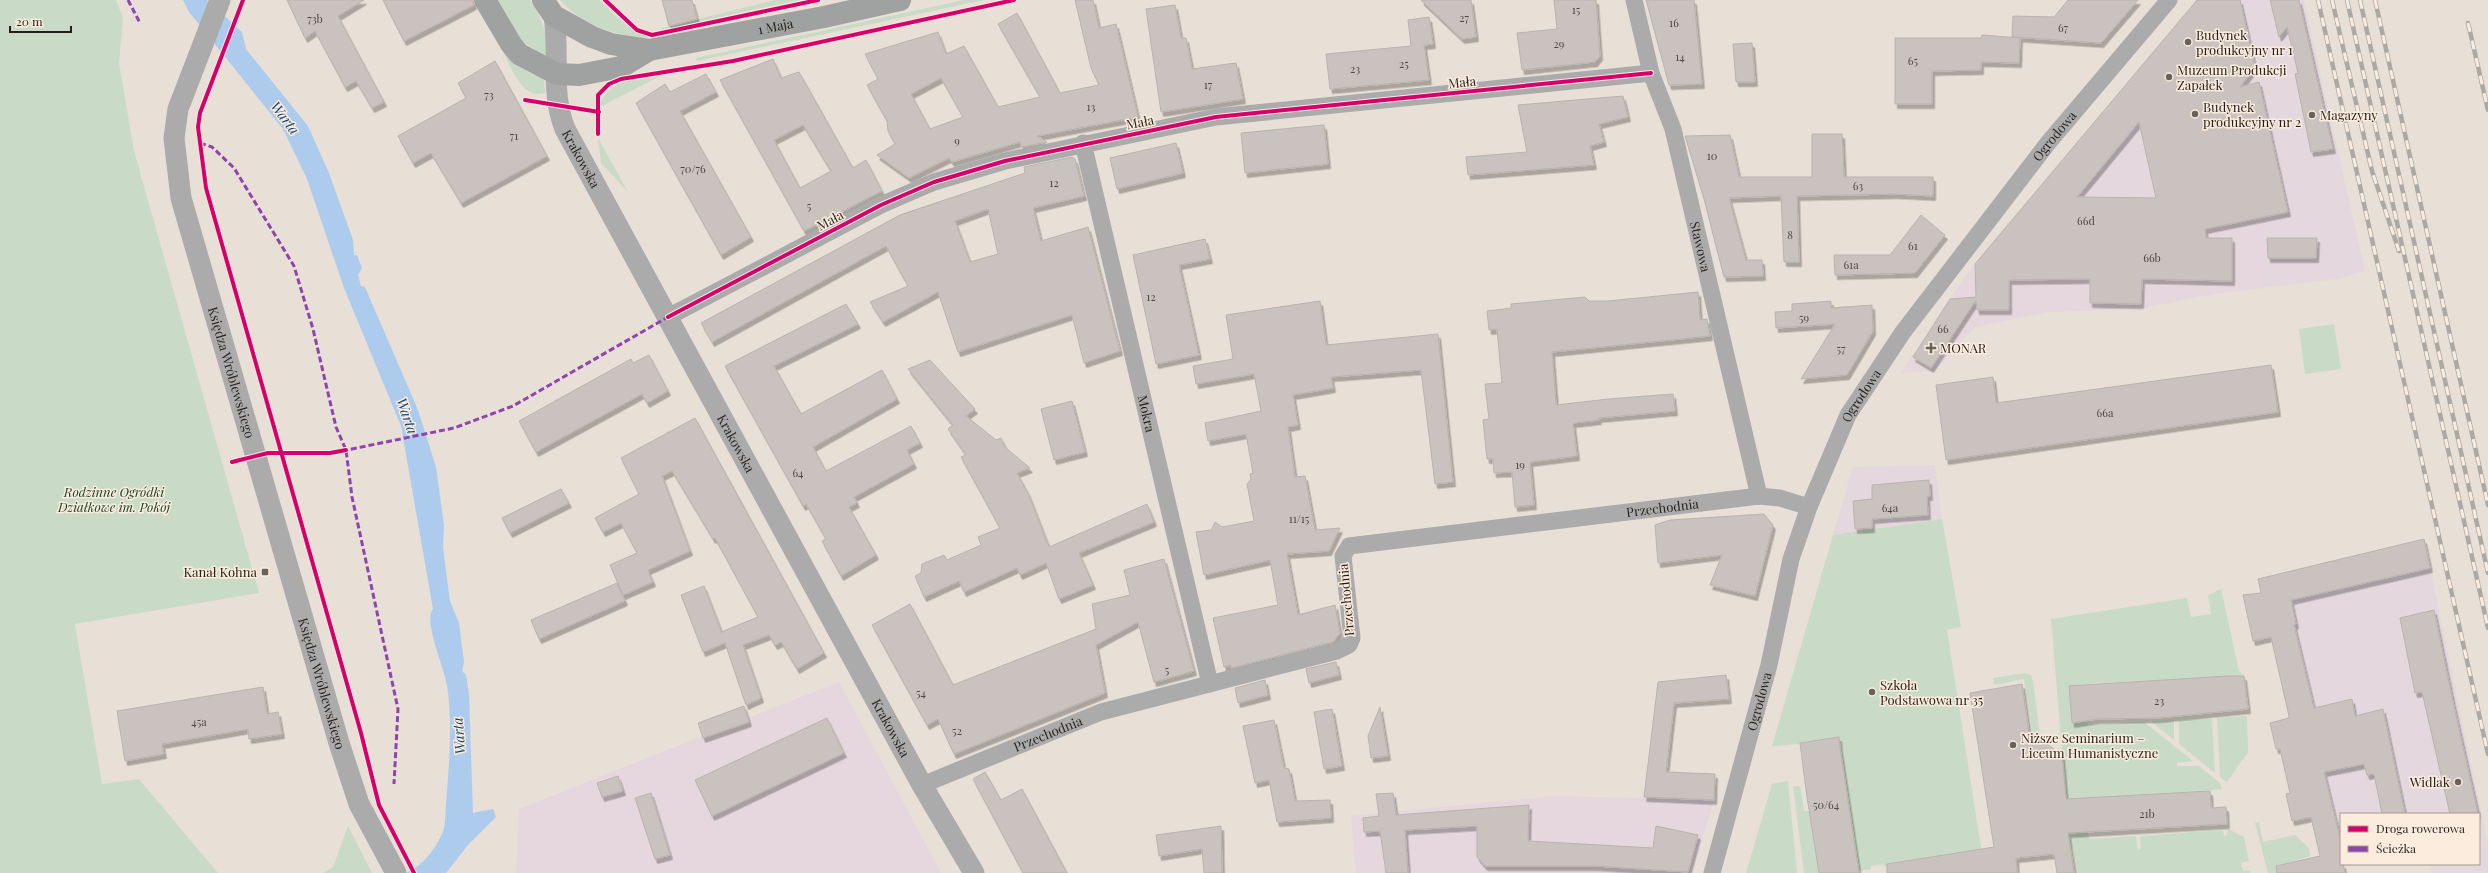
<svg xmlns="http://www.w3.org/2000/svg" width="2488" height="873" font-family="'Playfair Display',serif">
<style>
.commercial{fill:#e5d7dd}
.industrial{fill:#e4d8de}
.green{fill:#c9dbc6}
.water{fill:#adcced}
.building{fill:#cac2be;stroke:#bab2ae;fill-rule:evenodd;filter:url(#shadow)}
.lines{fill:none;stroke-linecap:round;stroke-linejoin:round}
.minor{stroke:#ababac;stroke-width:17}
.tertiary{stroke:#ababac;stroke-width:21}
.secondary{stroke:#a0a1a1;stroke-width:22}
.rail-casing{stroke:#aca9a5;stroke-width:4.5}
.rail{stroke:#fbecde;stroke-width:3;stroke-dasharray:9;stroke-linecap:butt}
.quiet{stroke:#8e44ad;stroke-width:3;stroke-dasharray:6 3;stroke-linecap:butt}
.cycleway-casing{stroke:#fbecde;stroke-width:6}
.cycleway{stroke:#d6006c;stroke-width:4}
.poi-dot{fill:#68625c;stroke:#fbecde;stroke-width:1.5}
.labels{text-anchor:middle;stroke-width:3;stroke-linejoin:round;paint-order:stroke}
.number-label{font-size:11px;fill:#4d4742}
.street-label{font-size:13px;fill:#231e19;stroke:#fbecde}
.poi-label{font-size:13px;fill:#231e19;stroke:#fbecde;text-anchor:start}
.park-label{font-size:13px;font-style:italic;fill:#123f22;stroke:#fbecde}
.water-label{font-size:14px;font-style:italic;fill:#0c406f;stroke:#fbecde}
</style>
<defs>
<filter id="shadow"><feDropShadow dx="2.5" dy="4.5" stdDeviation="0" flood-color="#0004"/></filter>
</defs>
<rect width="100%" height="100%" fill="#e8dfd7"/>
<g class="commercial">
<path d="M2032,197L2268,198V258L2263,288L2213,294L2139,309L2049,312L1975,327L1935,371L1901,373L1966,275Z"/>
<path d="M839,682L941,873H516L519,809Z"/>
<path d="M1554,796L1714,800L1692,873H1356L1351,816Z"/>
</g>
<g class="industrial">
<path d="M2197,0H2304L2365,271L2337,279L2263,288L2268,258V199L2032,197Z"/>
<path d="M1935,465L1942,519L1833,535L1853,467Z"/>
<path d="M2424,539L2488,844V873H2433L2430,864H2479V814H2341V847L2319,853L2258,579Z"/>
</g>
<g class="green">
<path d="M0,0H116L123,18L119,63L134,151L259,593L75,624L102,784L139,779L218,873H0Z"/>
<path d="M494,0H530C543,19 548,36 548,59L519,39Z"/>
<path d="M560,0H599C615,15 628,30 649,37V40C614,34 585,27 560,0Z"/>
<path d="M775,0H799L661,30L662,28Z"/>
<path d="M964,0H984L697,61L696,58Z"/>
<path d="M503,52L530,73L544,78L545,93C521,99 512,68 503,52Z"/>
<path d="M664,74L602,106L600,104C610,78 640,78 664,74Z"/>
<path d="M598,138L628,192L601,163Z"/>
<path d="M2334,324L2341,369L2305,374L2299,329Z"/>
<path d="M1942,519L1961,627L1947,630L1985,873L1967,851L1898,862V865L1885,867L1884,864L1871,866V869L1859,871L1839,737L1800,744L1772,746L1833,535Z"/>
<path d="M2221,589L2239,671L2244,676L2087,684L2069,687L2072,721L2087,720L2088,725L2144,722L2193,761L2177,763V766H2199L2220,783L2222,789L2178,794L2066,799L2051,619L2187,598L2191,617L2211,614L2208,595Z"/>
<path d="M2025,673L2031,675L2033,681L2040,735L2033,737L2024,679L1994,685L1993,678Z"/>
<path d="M2247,716L2248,752L2227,782L2220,777L2217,718Z"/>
<path d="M2212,719L2215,773L2179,744V720Z"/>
<path d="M2174,720V740L2152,722Z"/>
<path d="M1788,781L1797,873H1746L1772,784Z"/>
<path d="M1793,786H1800L1804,811H1810L1819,873H1804Z"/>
<path d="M2259,822L2263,842L2295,835L2309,848L2310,856L2290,863L2292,873H2268L2255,823Z"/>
<path d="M348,826L372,873H323L333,867Z"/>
<path d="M2228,829L2244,837L2249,861L2241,863L2243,871L2250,870L2251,873H2076L2073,849L2070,846L2068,833L2088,832L2089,839L2136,836L2138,850L2141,849L2140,836L2223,830L2224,836L2227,835Z"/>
</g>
<path class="water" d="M183,0H207L242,32L246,49L308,126L329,173L353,240L354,255H357L362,268L358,275L361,286L365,287L418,410L436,467L444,525L443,548L450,601L459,623L464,662L462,671L466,675L469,694L473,813L493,809L496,817L468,845L446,873H406C423,865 434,851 442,834C446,826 445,813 446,804C449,764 453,725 447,685C444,668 423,620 433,609L401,426L344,288L307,179L283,129L189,12Z"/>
<g class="building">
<path d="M287,0H364L338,16L384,102L372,108L356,81L345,87L315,31L305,38Z"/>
<path d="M383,0H473L474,5L404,41Z"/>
<path d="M662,0H692L697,19L669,26Z"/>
<path d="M1075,0H1093L1099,28L1116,24L1138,117L1037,136L1047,142L1021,147L1020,142L952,162L949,158L909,178L877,155L895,144L888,131L887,121L867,85L878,79L865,54L938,32L946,54L964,46L998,107L1040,97L998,24L1017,13L1060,93L1099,85L1091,68ZM941,78L963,117L930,129L911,94Z"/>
<path d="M1421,0H1471L1476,37L1462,39Z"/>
<path d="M1554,0H1596L1600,56L1595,62L1522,70L1517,33L1557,29Z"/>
<path d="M1646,0H1694L1702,84L1669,85Z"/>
<path d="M2068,0H2138L2101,43L2012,37L2013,16L2054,17Z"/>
<path d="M2197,0H2240L2255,67L2240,87L2259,82L2288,212L2205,229L2206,238H2232V281L2142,279L2141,304L2090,303V279L2009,280V310H1977L1976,300L1931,368L1913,357L1950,299L1976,297L1975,264ZM2139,122L2156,198L2077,197Z"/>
<path d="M2270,0H2299L2333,149L2311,152L2295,74L2298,73L2287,27L2279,37Z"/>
<path d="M1175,5L1181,38H1186L1192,69L1236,63L1243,99L1161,112L1146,9Z"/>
<path d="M1429,17L1433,44L1424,45L1429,80L1330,89L1326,54L1411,46L1408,20Z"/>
<path d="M1982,35L2020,38L2019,63L1981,62V70L1932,71V104H1895V38H1981Z"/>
<path d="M1752,43L1755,82H1736L1733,44Z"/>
<path d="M773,59L781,78L799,72L853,168L866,160L882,191L804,231L720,80ZM803,125L831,171L800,188L774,140Z"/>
<path d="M495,61L547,156L461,203L431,153L413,163L398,136L466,98L458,83Z"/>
<path d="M706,74L716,92L680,111L751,237L721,255L636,103L665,84L670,92Z"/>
<path d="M1623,96L1628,117L1599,124L1604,142L1590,146L1594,165L1468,175L1466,157L1527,152L1518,105Z"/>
<path d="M1324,125L1328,164L1245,173L1241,133Z"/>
<path d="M1812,134H1842L1844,177H1933V196L1895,194L1797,196L1799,262H1784L1781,196L1729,198L1746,260H1762L1763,276L1724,277L1704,199L1685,136L1730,135L1739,177H1812Z"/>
<path d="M1176,143L1183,173L1117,189L1110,158Z"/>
<path d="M1072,157L1075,159L1084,196L1033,208L1041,241L1088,227L1120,351L1084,363L1072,315L958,352L938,292L883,322L870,302L908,286L886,246L712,342L701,323L900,215L1025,173L1024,167ZM988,209L998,254L970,262L955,221Z"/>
<path d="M1921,215L1945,235L1915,273L1835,275L1834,255H1890Z"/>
<path d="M2267,238H2317L2316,258H2268Z"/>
<path d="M1205,239L1210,259L1179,265L1199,355L1156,364L1133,255Z"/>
<path d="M1698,292L1700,320L1707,319L1710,336L1552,352L1556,405L1608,399L1673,394L1675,411L1598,418L1599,420L1573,423L1577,456L1530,462L1534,505L1515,507L1512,472L1494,473L1493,459H1487L1483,420L1489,419L1485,384L1502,383L1497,329L1489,330L1487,311L1511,308V304L1585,297L1589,301H1608Z"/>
<path d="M1320,301L1326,345L1438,334L1453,482L1435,484L1421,370L1331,377L1333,388L1293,395L1298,425L1288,427L1295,477L1305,476L1315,530L1340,528L1329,551L1287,554L1298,615L1335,605L1340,633L1333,642L1231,668V665L1224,667L1213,618L1278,605L1270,560L1204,575L1196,532L1211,530L1215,522L1222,527L1254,521L1247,484L1251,479L1250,474L1253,473L1246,434L1208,441L1205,423L1261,411L1254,374L1196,384L1193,366L1233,359L1226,315Z"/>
<path d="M1831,301V308L1872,305L1873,331L1847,375L1801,379L1835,324L1776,328L1775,312L1792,311V304Z"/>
<path d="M846,304L858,324L774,366L801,414L882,370L897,399L813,447L826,471L911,426L920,443L907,450L914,464L854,497L857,503L849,507L876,555L841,576L822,541L826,539L806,504L803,506L725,366Z"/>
<path d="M649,355L668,391L647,403L642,394L536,452L519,421L631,359L633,363Z"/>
<path d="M930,360L975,409L966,416L996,440L1001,438L1006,448L1030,468L1017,473L1028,493L1049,547L1147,504L1154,522L1079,553L1093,585L1059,599L1046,563L1020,575L1017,568L964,592L959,581L924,597L915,576L921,573L922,564L944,555L947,560L981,545L978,537L1000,528L961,457L966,455L948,429L953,425L908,369Z"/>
<path d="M2271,365L2278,412L1946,460L1936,385L1993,377L1996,403Z"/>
<path d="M1072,401L1085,452L1054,460L1041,409Z"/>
<path d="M695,418L824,653L797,669L781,642L775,645L769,635L743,645L761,698L746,705L725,643L703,652L681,595L704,586L722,633L721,632L758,617L715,538L713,539L672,471L662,476L690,551L648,570L653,582L623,595L610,565L637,553L621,523L603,532L595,518L639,494L621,458Z"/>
<path d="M1929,480L1930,496H1927L1928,515L1872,519V528L1855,529L1853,501L1872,499V485Z"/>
<path d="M561,489L569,503L510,533L502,518Z"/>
<path d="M1764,514L1773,525L1755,596L1710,585L1722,555L1658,563L1655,525L1670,520Z"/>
<path d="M2424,539L2430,568L2291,600L2296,624L2294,625L2314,708L2352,699L2355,716L2383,709L2405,814H2382L2374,774L2367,775L2364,764L2324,772L2341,842V864H2343L2345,873H2277L2276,866L2320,856L2311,817L2292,821L2286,794L2290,793L2280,749H2276L2270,723L2289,718V716L2271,637L2253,641L2243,595L2261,593L2258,579Z"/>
<path d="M1164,559L1194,671L1154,682L1138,622L1096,645L1105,693L954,754L938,719L927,725L872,625L910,604L953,685L1096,629L1092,604L1130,595L1124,570Z"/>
<path d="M617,583L625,601L539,639L531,620Z"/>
<path d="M2434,610L2453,702L2478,814H2450L2422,692L2415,693L2400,618Z"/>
<path d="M1336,662L1339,675L1309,683L1306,669Z"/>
<path d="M1726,675L1729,699L1674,703L1666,772L1715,774L1714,800L1644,797L1658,682Z"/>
<path d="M2227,676H2244L2248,709L2158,718L2097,719L2072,723L2069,686Z"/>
<path d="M1265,680L1268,695L1238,703L1235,688Z"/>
<path d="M2022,684L2030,740L2040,739L2062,755L2066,799L2210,791L2211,808L2226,807L2227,824L2068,833L2074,873H2057L2054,854L2016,858L2017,873H1887V864L1994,847L1970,693Z"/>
<path d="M263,687L267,714L278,712L282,734L249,739L248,729L162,744L164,754L125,761L117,711Z"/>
<path d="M744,706L749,722L703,738L698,723Z"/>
<path d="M1380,707L1388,756L1371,758L1368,736Z"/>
<path d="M1332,709L1342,766L1324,769L1314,712Z"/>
<path d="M827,718L844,753L712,816L695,780Z"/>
<path d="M1274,720L1284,768L1289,769L1295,801L1330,800L1331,818L1277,822L1269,780L1255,783L1243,726Z"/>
<path d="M1839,737L1840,748L1859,873H1819L1807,797L1800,743Z"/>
<path d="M985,772L1001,800L1022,789L1067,873H1023L973,779Z"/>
<path d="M618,776L623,791L602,797L597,783Z"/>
<path d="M651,793L670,855L655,859L635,798Z"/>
<path d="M1393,793L1396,815L1529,805L1528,841L1653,848L1656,826L1698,835L1688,872L1596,866H1485L1477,857V826L1405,830L1408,873H1386L1380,831L1364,832L1363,818L1379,816L1376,794Z"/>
<path d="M1221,826L1222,873H1204L1202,849L1159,856L1156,835Z"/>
</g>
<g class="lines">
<g class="minor">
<path id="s1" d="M1634,0L1651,73L1673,129L1759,496"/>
<path id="s2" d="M1083,143L1210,684"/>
<path d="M668,317L881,205L934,182L1005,161L1216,117L1651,73"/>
<path id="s3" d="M922,785L1101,712L1337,651L1349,645L1352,638L1343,556L1349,546L1759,496L1780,498L1809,507"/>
<path id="s4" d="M1712,873L1769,665L1791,559L1809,507L1848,415L1903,332L2048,143L2169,0"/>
</g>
<g class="tertiary">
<path id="s5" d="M220,0L178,109L174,138L181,198L339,743L359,804L396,873"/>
<path id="s6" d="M554,16C560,55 550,92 565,129L922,785L974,873"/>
</g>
<g class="secondary">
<path id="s7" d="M485,0L511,44L519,54L557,74L579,75L621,67L649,50L824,17L900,0"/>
<path d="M543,0L554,16L592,37L611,44L649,50"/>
</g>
<defs>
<g id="rail">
<path d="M2318,0L2488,754"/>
<path d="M2332,0L2372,171L2399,251"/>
<path d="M2347,0L2488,628"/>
<path d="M2360,0L2488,573"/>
<path d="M2375,0L2488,505"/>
<path d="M2468,23L2488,110"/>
</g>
</defs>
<use href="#rail" class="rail-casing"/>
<use href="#rail" class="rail"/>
<g class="quiet">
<path d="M128,0L140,23"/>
<path d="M200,143L212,147L234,168L294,266L313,329L336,427L346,450L352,497L398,709L394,784"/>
<path d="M342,451L454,428L513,406L668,317"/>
</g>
<defs>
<g id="cycleway">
<path d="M243,0L200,113L198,127L206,188L361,733L379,805L414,873"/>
<path d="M605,0L637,30L652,35L818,0"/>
<path d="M525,100L599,112"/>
<path d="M598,134V95L609,84L621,79L733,61L1014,0"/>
<path d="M668,317L881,205L934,182L1005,161L1216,117L1651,73"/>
<path d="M232,462L268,453H330L346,450"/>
</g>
</defs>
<use href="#cycleway" class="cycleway-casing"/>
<use href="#cycleway" class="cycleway"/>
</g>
<g class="poi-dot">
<circle cx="2188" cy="42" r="4"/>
<circle cx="2169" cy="77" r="4"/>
<circle cx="2195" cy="114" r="4"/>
<circle cx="2312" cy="115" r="4"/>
<path d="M1929 342h4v4h4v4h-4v4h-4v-4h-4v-4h4z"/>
<rect x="261" y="568" width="8" height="8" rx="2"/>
<circle cx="1872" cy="692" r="4"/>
<circle cx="2013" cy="745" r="4"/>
<circle cx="2458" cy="782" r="4"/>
</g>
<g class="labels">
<g class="number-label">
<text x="1576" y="14">15</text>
<text x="1464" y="22">27</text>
<text x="315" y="23">73b</text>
<text x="1674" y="27">16</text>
<text x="2063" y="32">67</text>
<text x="1559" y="48">29</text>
<text x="1680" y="61">14</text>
<text x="1913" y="65">65</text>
<text x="1404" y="68">25</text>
<text x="1355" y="73">23</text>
<text x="1208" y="89">17</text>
<text x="489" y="99">73</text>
<text x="1091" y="111">13</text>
<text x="514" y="140">71</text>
<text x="957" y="145">9</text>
<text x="1712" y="160">10</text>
<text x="693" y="173">70/76</text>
<text x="1054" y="187">12</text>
<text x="1858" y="190">63</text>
<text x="809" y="210">5</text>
<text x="2086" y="225">66d</text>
<text x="1790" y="239">8</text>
<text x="1913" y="250">61</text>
<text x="2152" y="262">66b</text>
<text x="1851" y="269">61a</text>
<text x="1151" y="301">12</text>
<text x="1804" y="322">59</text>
<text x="1943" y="333">66</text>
<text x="1841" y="353">57</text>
<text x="2105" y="417">66a</text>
<text x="1520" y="469">19</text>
<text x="798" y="477">64</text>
<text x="1890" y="512">64a</text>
<text x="1299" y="523">11/15</text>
<text x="1167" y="674">5</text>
<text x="921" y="697">54</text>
<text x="2159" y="705">23</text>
<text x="199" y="726">45a</text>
<text x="957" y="735">52</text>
<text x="1826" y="809">50/64</text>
<text x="2147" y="818">21b</text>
</g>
<g class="street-label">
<text dy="5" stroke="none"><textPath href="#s7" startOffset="333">1 Maja</textPath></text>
<text transform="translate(1462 82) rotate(-6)" y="5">Mała</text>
<text transform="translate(1140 122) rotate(-11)" y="5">Mała</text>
<text dy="5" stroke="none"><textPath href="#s4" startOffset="826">Ogrodowa</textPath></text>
<text dy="5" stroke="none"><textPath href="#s6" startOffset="148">Krakowska</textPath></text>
<text transform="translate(830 220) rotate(-28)" y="5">Mała</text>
<text dy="5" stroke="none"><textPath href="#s1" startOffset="256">Stawowa</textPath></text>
<text dy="5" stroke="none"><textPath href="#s5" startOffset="388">Księdza Wróblewskiego</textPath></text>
<text dy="5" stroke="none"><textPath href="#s4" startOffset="502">Ogrodowa</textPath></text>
<text dy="5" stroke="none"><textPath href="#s2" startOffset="278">Mokra</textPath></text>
<text dy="5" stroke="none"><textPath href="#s6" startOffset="472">Krakowska</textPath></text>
<text dy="5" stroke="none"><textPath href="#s3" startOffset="868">Przechodnia</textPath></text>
<text transform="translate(1346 600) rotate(-95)" y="5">Przechodnia</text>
<text dy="5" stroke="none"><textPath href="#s5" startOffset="712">Księdza Wróblewskiego</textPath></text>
<text dy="5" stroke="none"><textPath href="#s4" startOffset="178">Ogrodowa</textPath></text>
<text dy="5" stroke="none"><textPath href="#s6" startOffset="796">Krakowska</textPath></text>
<text dy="5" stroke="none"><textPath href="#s3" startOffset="136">Przechodnia</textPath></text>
</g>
<g class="poi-label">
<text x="2196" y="40">Budynek<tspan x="2196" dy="15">produkcyjny nr 1</tspan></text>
<text x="2177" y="75">Muzeum Produkcji<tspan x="2177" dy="15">Zapałek</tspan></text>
<text x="2203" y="112">Budynek<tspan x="2203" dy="15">produkcyjny nr 2</tspan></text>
<text x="2320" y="120">Magazyny</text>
<text x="1940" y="353">MONAR</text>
<text x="257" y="577" text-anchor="end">Kanał Kohna</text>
<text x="1880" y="690">Szkoła<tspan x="1880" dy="15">Podstawowa nr 35</tspan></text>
<text x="2021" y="743">Niższe Seminarium –<tspan x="2021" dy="15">Liceum Humanistyczne</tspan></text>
<text x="2450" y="787" text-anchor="end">Widlak</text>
</g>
<g class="park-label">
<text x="114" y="497">Rodzinne Ogródki<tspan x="114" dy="15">Działkowe im. Pokój</tspan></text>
</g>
<g class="water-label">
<text transform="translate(285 118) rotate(53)" y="5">Warta</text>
<text transform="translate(407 416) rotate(71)" y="5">Warta</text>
<text transform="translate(459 736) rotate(-95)" y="5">Warta</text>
</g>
</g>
<rect x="2340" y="813" width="140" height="52" fill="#fbecde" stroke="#a59a8f"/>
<rect x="2348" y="826" width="20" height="6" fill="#d6006c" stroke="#a59a8f"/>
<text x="2376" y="833" font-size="12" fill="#231e19">Droga rowerowa</text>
<rect x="2348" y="846" width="20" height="6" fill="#8e44ad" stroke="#a59a8f"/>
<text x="2376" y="853" font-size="12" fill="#231e19">Ścieżka</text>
<path d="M10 26v6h61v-6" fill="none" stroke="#231e19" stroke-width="2"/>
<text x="16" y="26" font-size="12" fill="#231e19" stroke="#fbecde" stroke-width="3" paint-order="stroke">20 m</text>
</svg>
